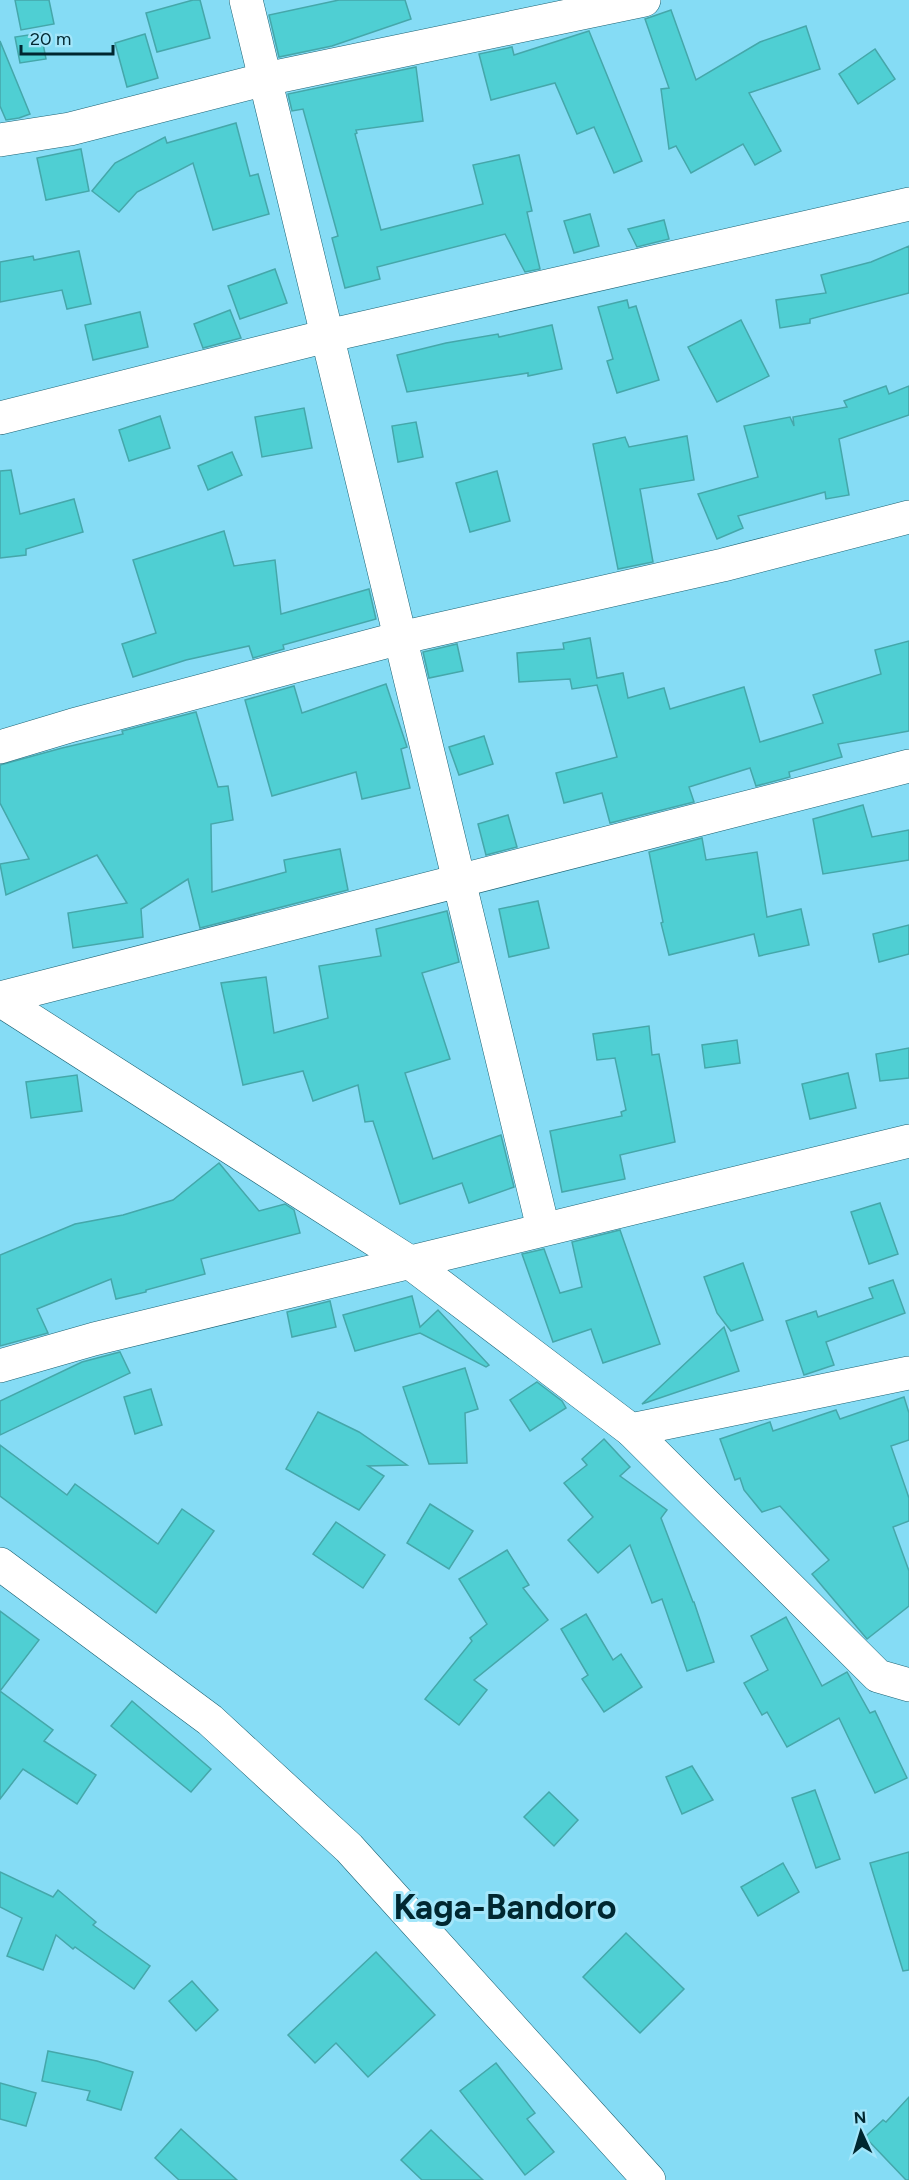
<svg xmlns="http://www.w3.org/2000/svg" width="909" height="2180" font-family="Figtree,sans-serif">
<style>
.building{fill:#4fcfd3;stroke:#45a7aa;stroke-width:1.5}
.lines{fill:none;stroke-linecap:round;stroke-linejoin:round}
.minor-casing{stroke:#1c6273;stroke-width:34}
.primary-casing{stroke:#1c6273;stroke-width:34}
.minor{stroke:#fff;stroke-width:33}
.primary{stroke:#fff;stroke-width:33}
.labels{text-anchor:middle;stroke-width:6;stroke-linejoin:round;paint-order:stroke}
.town-label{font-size:34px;font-weight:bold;fill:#002730;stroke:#a3e6fa}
</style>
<rect width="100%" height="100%" fill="#85dcf5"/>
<g class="building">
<path d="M15,0H49L54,24L21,30Z"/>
<path d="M193,0H200L210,38L157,52L146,13Z"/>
<path d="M339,0H405L411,19L332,46L279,57L269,15Z"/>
<path d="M671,10L696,80L760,42L806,26L820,69L749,93L781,151L755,165L743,144L691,173L676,146L669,149L661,89L669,88L645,19Z"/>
<path d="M589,31L642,161L614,173L594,127L577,134L555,83L491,100L479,54L512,47L514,55Z"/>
<path d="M41,33L46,59L20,63L15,37Z"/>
<path d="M145,34L158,78L127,87L115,43Z"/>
<path d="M0,41L30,114L19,118L6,120L0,106Z"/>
<path d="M875,49L895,79L858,104L839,74Z"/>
<path d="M416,67L423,121L356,130L357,133L355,134L381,230L483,204L473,165L519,155L532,211L527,212L540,269L525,272L505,234L377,267L380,279L345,288L332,238L338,236L303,109L292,111L288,94Z"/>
<path d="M236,123L250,176L258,174L269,214L213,230L193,163L137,192L119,212L92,191L115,163L165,137L167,143Z"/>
<path d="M81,149L89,191L46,200L37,158Z"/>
<path d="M590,214L599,246L574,253L564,221Z"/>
<path d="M664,220L669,239L637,247L628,229Z"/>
<path d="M909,246V293L810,319V323L780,328L776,300L826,293L821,275L871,262Z"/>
<path d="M79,251L91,304L67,309L62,290L0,302V262L33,256L34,260Z"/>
<path d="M275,269L287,303L240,319L228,286Z"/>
<path d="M627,300L629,308L636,306L659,380L617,393L607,361L613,359L598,307Z"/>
<path d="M230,310L241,338L203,348L194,324Z"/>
<path d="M140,312L148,347L93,360L85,325Z"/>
<path d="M741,320L769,376L717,402L688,347Z"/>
<path d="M552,325L562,369L528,376V373L407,392L397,355L446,343L498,334L499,337Z"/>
<path d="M886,386L889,394L909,386V415L839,439L849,495L826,499L825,492L738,516L743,528L717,539L698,494L758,477L744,426L790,417L794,426L793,417L847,407L844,401Z"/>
<path d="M304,408L312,448L262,457L255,417Z"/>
<path d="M160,416L170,448L129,461L119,430Z"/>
<path d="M416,422L423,457L398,462L392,426Z"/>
<path d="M687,436L694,480L640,489L653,562L618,569L593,444L625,437L629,447Z"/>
<path d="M232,452L242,475L208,490L198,466Z"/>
<path d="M11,470L20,514L74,499L83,532L26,549V555L0,558V471Z"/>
<path d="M497,471L510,521L470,532L456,483Z"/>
<path d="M224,531L234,566L275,560L281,614L369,589L376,619L283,645L284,649L253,658L249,646L186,660L133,677L122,644L156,633L133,560Z"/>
<path d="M590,638L597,678L623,673L628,698L664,688L670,709L744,687L760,742L823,723L813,695L881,674L875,650L909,641V731L838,744L842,757L789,772L790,777L756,786L750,768L689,787L694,802L610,823L602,793L564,803L556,773L617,757L597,685L572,689L570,679L519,682L517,653L564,649L563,643Z"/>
<path d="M457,644L463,671L429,678L423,652Z"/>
<path d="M386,684L407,747L401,749L410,788L362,799L356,772L272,796L245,700L294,686L302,713Z"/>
<path d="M196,712L218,787L228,786L233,820L211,824L212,892L286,872L284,860L340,849L348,890L200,928L188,879L141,909L143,937L73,948L68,913L127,903L97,855L6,895L0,864L29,859L0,803V765L62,748L123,734L122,731Z"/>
<path d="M484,736L493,764L459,775L449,747Z"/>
<path d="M863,805L872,837L909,830V860L823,874L813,819Z"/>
<path d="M508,815L517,847L486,855L478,824Z"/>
<path d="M702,838L706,860L757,852L767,917L801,909L809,945L759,956L754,934L669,955L661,923L663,922L649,852Z"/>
<path d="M538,901L549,948L509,957L499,909Z"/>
<path d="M447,911L459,962L422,973L450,1059L405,1073L433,1159L501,1135L514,1187L469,1203L462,1183L400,1204L373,1121L365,1122L358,1085L313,1101L303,1071L243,1085L221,983L266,977L274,1033L328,1018L319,966L381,956L376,929Z"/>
<path d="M909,925V954L879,962L873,934Z"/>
<path d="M649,1026L652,1055L659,1054L675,1142L620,1155L625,1179L562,1192L550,1131L622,1116L621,1112L626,1110L615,1058L597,1060L593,1034Z"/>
<path d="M737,1040L740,1063L705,1068L702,1045Z"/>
<path d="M909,1048V1078L880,1081L876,1054Z"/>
<path d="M848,1073L856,1108L810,1119L802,1084Z"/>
<path d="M77,1075L82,1111L31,1118L26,1082Z"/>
<path d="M219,1163L259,1211L285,1204L294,1210L300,1233L201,1259L205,1274L146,1290V1292L116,1299L111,1279L37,1309L48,1333L0,1346V1255L75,1224L123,1215L173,1200Z"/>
<path d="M880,1203L898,1254L869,1264L851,1212Z"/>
<path d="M620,1230L660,1344L603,1363L591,1329L553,1342L522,1254L544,1249L560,1293L582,1287L572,1242Z"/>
<path d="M743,1263L763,1320L731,1331L717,1313L704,1277Z"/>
<path d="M893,1280L905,1313L826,1342L834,1365L804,1375L786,1321L816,1311L818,1317L873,1298L869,1288Z"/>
<path d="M412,1296L420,1327L438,1310L489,1365L486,1367L420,1333L355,1351L343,1315Z"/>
<path d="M330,1301L336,1327L292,1337L287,1312Z"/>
<path d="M724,1327L739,1371L642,1404Z"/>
<path d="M120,1352L130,1373L0,1435V1401L82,1362Z"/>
<path d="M465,1368L478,1409L465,1413L467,1463L429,1464L403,1387Z"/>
<path d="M537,1382L562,1401L566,1408L530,1431L510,1400Z"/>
<path d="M151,1389L162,1425L135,1434L124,1397Z"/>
<path d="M904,1397L909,1413V1440L891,1446L909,1498V1521L893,1527L909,1571V1606L867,1639L812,1574L829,1560L780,1506L762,1512L744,1490L740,1478L735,1480L720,1439L770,1422L773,1431L836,1410L840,1419Z"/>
<path d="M318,1412L359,1432L407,1465L368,1466L384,1476L359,1510L286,1469Z"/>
<path d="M604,1439L630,1467L620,1476L667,1510L661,1518L693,1602H694L714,1662L687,1671L662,1599L652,1603L630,1545L598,1573L568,1540L593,1517L564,1483L587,1465L582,1459Z"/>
<path d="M0,1445L67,1495L75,1484L158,1544L182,1509L214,1531L156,1613L0,1496Z"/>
<path d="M430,1504L473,1531L449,1569L407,1543Z"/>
<path d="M336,1522L385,1555L363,1588L313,1554Z"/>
<path d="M507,1550L529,1585L523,1588L548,1620L474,1680L487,1690L459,1725L425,1699L472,1641L470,1638L487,1624L459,1579Z"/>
<path d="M0,1611L39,1640L0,1691L53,1730L44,1741L96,1775L77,1804L23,1769L0,1799Z"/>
<path d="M586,1614L613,1660L621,1654L642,1687L604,1712L582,1679L588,1675L561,1629Z"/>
<path d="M786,1617L822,1686L847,1672L870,1713L875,1711L907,1778L875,1793L839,1718L787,1747L767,1712L762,1715L744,1683L768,1670L751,1636Z"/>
<path d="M132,1701L211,1769L191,1792L111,1726Z"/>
<path d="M692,1766L713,1800L682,1814L666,1777Z"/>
<path d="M815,1790L840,1859L816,1868L792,1798Z"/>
<path d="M549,1792L578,1820L554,1846L524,1817Z"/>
<path d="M909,1852V1970L903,1971L870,1863Z"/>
<path d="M783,1863L799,1892L758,1916L741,1887Z"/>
<path d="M0,1872L53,1897L58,1890L96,1922L93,1925L150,1966L134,1989L75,1947L73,1949L56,1935L43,1970L7,1956L22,1918L0,1907Z"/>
<path d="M626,1933L684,1989L640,2033L583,1977Z"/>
<path d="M376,1952L435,2015L368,2077L336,2043L315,2063L288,2035Z"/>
<path d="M192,1981L218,2010L196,2031L169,2001Z"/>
<path d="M48,2051L97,2061L133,2072L121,2110L87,2100L90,2091L42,2081Z"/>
<path d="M496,2063L535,2113L527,2119L554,2152L525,2175L460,2091Z"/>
<path d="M0,2083L36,2093L26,2126L0,2119Z"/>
<path d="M909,2097V2180H906L865,2137L883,2120L886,2122Z"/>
<path d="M181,2129L237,2180H179L155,2158Z"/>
<path d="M431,2130L483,2180H422L401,2160Z"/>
</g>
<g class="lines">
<defs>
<g id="minor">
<path d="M246,0L543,1228"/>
<path d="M0,140L70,129L266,79L644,0"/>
<path d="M0,418L327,336L909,204"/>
<path d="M0,747L73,725L400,638L723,565L909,517"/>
<path d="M0,998L909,766"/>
<path d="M0,1000L408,1261L631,1430L878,1676L909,1685"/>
<path d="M0,1366L94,1339L909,1141"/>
<path d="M631,1430L909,1373"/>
</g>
<path id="primary" d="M0,1564L210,1720L349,1848L649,2180"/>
</defs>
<use href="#minor" class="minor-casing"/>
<use href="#primary" class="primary-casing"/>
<use href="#minor" class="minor"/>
<use href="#primary" class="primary"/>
</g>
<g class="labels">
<g class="town-label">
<text x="505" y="1919">Kaga-Bandoro</text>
</g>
</g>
<g transform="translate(861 2132) rotate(356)" stroke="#a3e6fa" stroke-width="4.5" paint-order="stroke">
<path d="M0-4.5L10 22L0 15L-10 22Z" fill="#002730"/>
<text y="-9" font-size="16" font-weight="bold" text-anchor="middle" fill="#002730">N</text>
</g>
<path d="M21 45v9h92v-9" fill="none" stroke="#002730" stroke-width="3"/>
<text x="30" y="45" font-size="18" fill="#002730" stroke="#a3e6fa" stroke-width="4.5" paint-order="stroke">20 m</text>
</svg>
